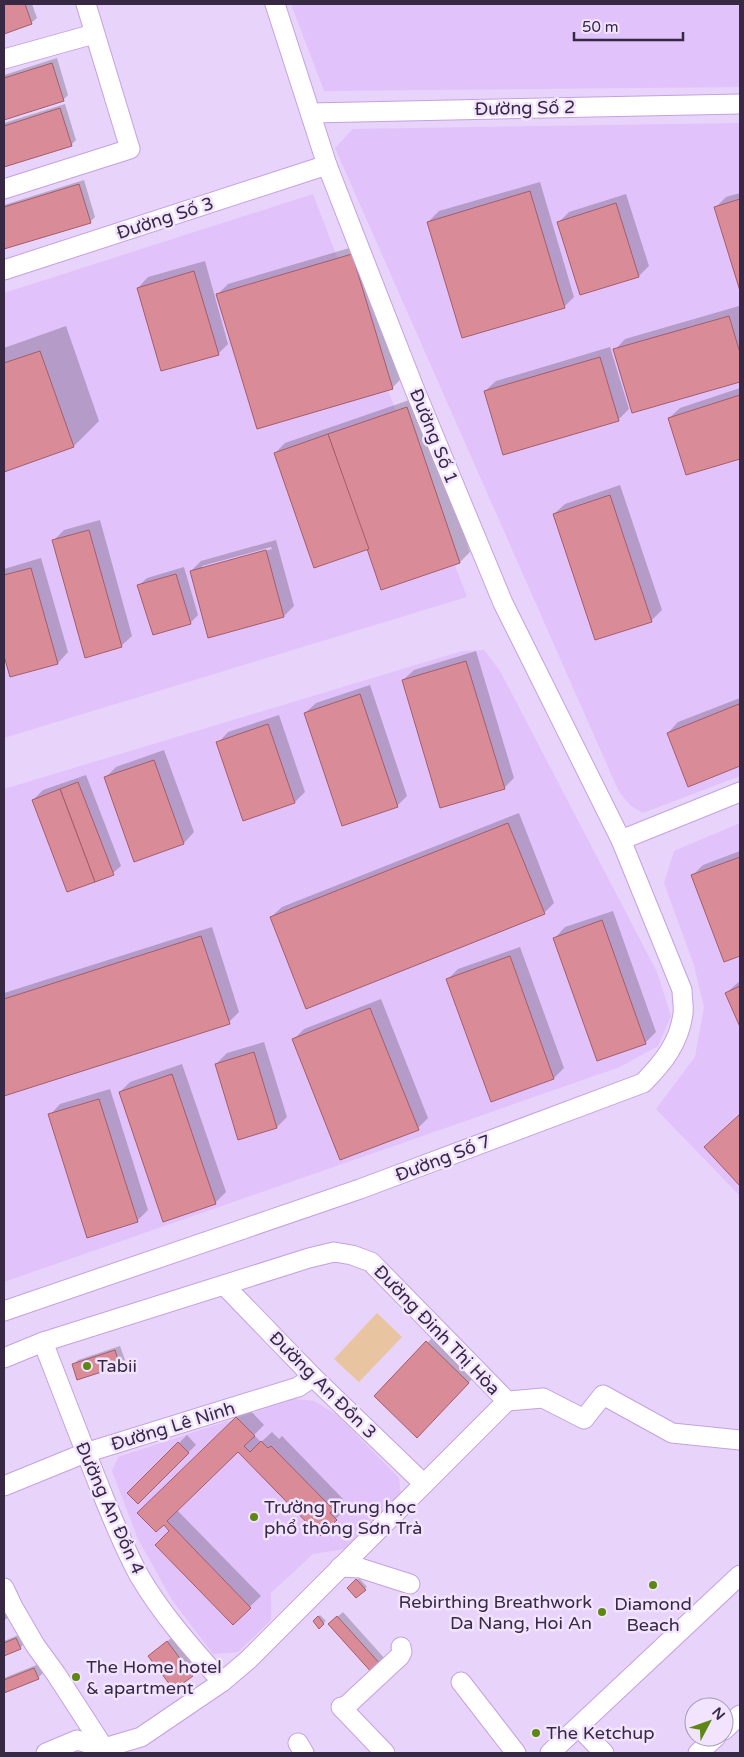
<svg xmlns="http://www.w3.org/2000/svg" width="744" height="1757" font-family="'Varela Round',sans-serif">
<style>
.built{fill:#e1c2fb}
.green{fill:#e8c5a0}
.shadow{fill:#0003;fill-rule:evenodd}
.building{fill:#d98c98;stroke:#a55c6a}
.lines{fill:none;stroke-linecap:round;stroke-linejoin:round}
.minor-casing{stroke:#c4a1e0;stroke-width:21}
.minor{stroke:#fff;stroke-width:19}
.poi-dot{fill:#5d8715;stroke:#f2e4fe;stroke-width:2}
.labels{text-anchor:middle;stroke-width:5;stroke-linejoin:round;paint-order:stroke}
.street-label{font-size:18px;fill:#372943;stroke:#f2e4fe}
.poi-label{font-size:18px;fill:#372943;stroke:#f2e4fe;text-anchor:start}
</style>
<rect width="100%" height="100%" fill="#e8d3fb"/>
<g class="built">
<path d="M291,4H740V87L324,91Z"/>
<path d="M740,123V776L643,813L631,806L619,792L335,148L353,129Z"/>
<path d="M313,194L467,597L4,738V293Z"/>
<path d="M484,650L500,671L657,972L671,1016L658,1046L620,1067L4,1282V789L462,651Z"/>
<path d="M740,823V1196L656,1109L695,1057L704,1007L694,965L664,883L674,851Z"/>
<path d="M295,1399L314,1401L337,1415L399,1478L401,1495L344,1549L313,1554L271,1593V1620L238,1652L213,1654L172,1600L138,1539L112,1471L118,1457Z"/>
</g>
<path class="green" d="M377,1313L402,1337L359,1382L334,1359Z"/>
<g class="shadow">
<path d="M4,4H32L37,18L31,23L4,32Z"/>
<path d="M57,58L68,95L63,100L4,118V75Z"/>
<path d="M65,104L76,140L71,145L4,166V123Z"/>
<path d="M84,180L95,217L90,222L4,248V205Z"/>
<path d="M540,182L574,297L564,307L428,222L439,211Z"/>
<path d="M740,193V286L716,207L726,197Z"/>
<path d="M626,194L649,266L639,276L581,294L559,222L569,212Z"/>
<path d="M363,244L402,378L392,388L218,294L228,284Z"/>
<path d="M205,261L228,344L218,354L138,288L148,277Z"/>
<path d="M739,306L740,380L633,412L615,350L625,339Z"/>
<path d="M66,326L99,421L74,446L4,471V348Z"/>
<path d="M610,347L629,409L618,420L485,391L496,381Z"/>
<path d="M740,388V457L687,474L669,418L680,408Z"/>
<path d="M418,397L470,552L460,562L382,588L369,547L275,453L285,443Z"/>
<path d="M620,485L662,610L651,621L554,514L565,504Z"/>
<path d="M100,520L132,636L121,646L54,540L64,530Z"/>
<path d="M276,540L294,606L284,616L191,571L201,561ZM271,547L272,549L202,569V566Z"/>
<path d="M41,558L68,652L58,663L11,676L4,651V569Z"/>
<path d="M184,567L198,615L190,623L139,585L147,578Z"/>
<path d="M476,651L514,778L504,788L403,680L414,670Z"/>
<path d="M370,685L407,796L397,806L305,713L316,703Z"/>
<path d="M740,698V765L689,785L668,733L678,722Z"/>
<path d="M279,715L305,792L295,802L244,819L218,743L228,732Z"/>
<path d="M164,750L194,832L184,843L135,860L105,778L116,767Z"/>
<path d="M86,775L121,866L113,873L68,891L33,800L43,790Z"/>
<path d="M519,813L554,903L544,913L271,917L282,907Z"/>
<path d="M740,851V954L725,960L692,876L703,865Z"/>
<path d="M613,911L656,1032L645,1043L555,938L565,927Z"/>
<path d="M212,927L239,1012L229,1022L4,1094V993Z"/>
<path d="M520,947L564,1068L554,1078L491,1100L447,980L458,969Z"/>
<path d="M740,981V1024L726,993Z"/>
<path d="M381,999L428,1118L418,1128L294,1039L304,1029Z"/>
<path d="M264,1042L287,1117L277,1127L216,1064L227,1053Z"/>
<path d="M182,1064L226,1192L215,1203L120,1092L130,1082Z"/>
<path d="M110,1089L148,1210L137,1221L50,1115L60,1104Z"/>
<path d="M740,1115V1184L706,1147Z"/>
<path d="M438,1332L479,1372L417,1436L375,1396Z"/>
<path d="M120,1346L125,1360L120,1365L78,1379L73,1365L78,1360Z"/>
<path d="M247,1407L264,1425L254,1435L261,1442L272,1432L279,1439L282,1436L343,1499L340,1502L346,1509L320,1534L238,1450L177,1510L261,1596L233,1623L171,1531L164,1523L139,1513Z"/>
<path d="M187,1435L196,1445L138,1502L129,1493Z"/>
<path d="M359,1578L367,1587L356,1596L349,1588Z"/>
<path d="M4,1607L10,1615L4,1621Z"/>
<path d="M343,1612L386,1660L373,1672L335,1619Z"/>
<path d="M320,1615L326,1621L319,1627L314,1621Z"/>
<path d="M21,1634L25,1643L20,1648L4,1655V1641Z"/>
<path d="M176,1634L200,1667L175,1688L150,1656Z"/>
<path d="M39,1664L43,1673L38,1678L4,1691V1678Z"/>
</g>
<g class="building">
<path d="M4,4H25L32,24L4,34Z"/>
<path d="M52,63L64,101L4,120V78Z"/>
<path d="M60,108L72,146L4,167V126Z"/>
<path d="M79,184L91,223L4,249V207Z"/>
<path d="M530,191L565,308L462,338L427,222Z"/>
<path d="M740,199V291L714,207Z"/>
<path d="M616,203L639,277L580,295L557,222Z"/>
<path d="M352,254L393,389L257,429L216,294Z"/>
<path d="M194,271L219,355L161,371L137,288Z"/>
<path d="M729,316L740,353V382L632,413L613,349Z"/>
<path d="M40,351L74,447L4,472V363Z"/>
<path d="M600,357L619,421L503,455L484,391Z"/>
<path d="M740,395V459L686,475L668,418Z"/>
<path d="M407,407L460,563L381,590L328,434Z"/>
<path d="M328,434L369,549L314,568L274,453Z"/>
<path d="M610,495L652,622L595,640L553,514Z"/>
<path d="M89,530L122,647L85,658L52,540Z"/>
<path d="M266,550L284,617L208,638L190,571Z"/>
<path d="M31,568L58,664L10,677L4,656V575Z"/>
<path d="M176,574L191,624L153,635L137,585Z"/>
<path d="M466,661L505,789L440,808L402,680Z"/>
<path d="M360,694L398,807L342,826L304,713Z"/>
<path d="M739,704L740,708V766L688,787L667,733Z"/>
<path d="M268,724L295,803L243,821L216,742Z"/>
<path d="M154,760L184,844L134,862L104,777Z"/>
<path d="M78,782L114,875L95,882L60,789Z"/>
<path d="M60,789L95,882L67,892L32,800Z"/>
<path d="M508,823L545,914L306,1009L270,917Z"/>
<path d="M740,857V956L724,962L691,875Z"/>
<path d="M602,920L646,1044L597,1061L553,938Z"/>
<path d="M201,936L230,1024L4,1096V999Z"/>
<path d="M510,956L554,1079L491,1102L446,979Z"/>
<path d="M740,986V1027L725,993Z"/>
<path d="M370,1008L419,1130L340,1160L292,1039Z"/>
<path d="M254,1052L277,1128L238,1140L215,1064Z"/>
<path d="M172,1074L216,1204L163,1222L119,1092Z"/>
<path d="M99,1099L138,1222L87,1238L48,1114Z"/>
<path d="M740,1114V1186L704,1147Z"/>
<path d="M426,1341L469,1383L417,1438L374,1396Z"/>
<path d="M115,1350L120,1366L77,1380L72,1364Z"/>
<path d="M236,1417L255,1436L244,1446L250,1452L261,1441L268,1448L271,1446L334,1510L330,1513L337,1520L320,1536L238,1452L167,1521L251,1608L233,1625L155,1545L169,1531L164,1525L156,1532L137,1513Z"/>
<path d="M178,1442L189,1453L138,1504L127,1493Z"/>
<path d="M356,1579L366,1590L356,1598L347,1588Z"/>
<path d="M318,1616L324,1624L319,1629L313,1621Z"/>
<path d="M337,1616L382,1666L373,1674L328,1624Z"/>
<path d="M16,1638L21,1649L4,1656V1643Z"/>
<path d="M167,1641L193,1676L174,1690L148,1656Z"/>
<path d="M34,1668L39,1679L4,1693V1680Z"/>
</g>
<g class="lines">
<defs>
<g id="minor">
<path d="M4,59L94,34"/>
<path d="M311,113L740,104"/>
<path d="M4,189L130,149L86,4"/>
<path d="M4,270L327,165"/>
<path d="M621,840L740,792"/>
<path d="M224,1285L313,1377L424,1484"/>
<path d="M4,1311L360,1189L643,1083C663,1063 679,1043 683,1014C684,1006 682,998 682,990L621,840L503,603L414,388L327,165L275,4"/>
<path d="M43,1342C63,1394 83,1446 104,1498C115,1525 126,1552 140,1577C163,1616 193,1649 222,1682"/>
<path d="M4,1358L43,1342L309,1258L334,1252L352,1255L371,1262L507,1401L543,1398L584,1419L603,1395L672,1433L740,1440"/>
<path d="M4,1486L85,1453L298,1387L313,1377"/>
<path d="M340,1567L360,1568L410,1584"/>
<path d="M4,1588L13,1607L35,1645L56,1674L104,1748L111,1753"/>
<path d="M461,1682L516,1753"/>
<path d="M341,1707L385,1753"/>
<path d="M343,1709L400,1656L402,1652L401,1647"/>
<path d="M579,1727L604,1753"/>
<path d="M724,1730L740,1715"/>
<path d="M298,1743L304,1753"/>
<path d="M46,1753L77,1740L104,1748"/>
<path d="M99,1753L104,1748L141,1737L222,1682L248,1660L507,1401"/>
<path d="M550,1753L740,1575"/>
<path d="M698,1753L716,1737"/>
</g>
</defs>
<use href="#minor" class="minor-casing"/>
<use href="#minor" class="minor"/>
</g>
<g class="poi-dot">
<circle cx="87" cy="1366" r="5"/>
<circle cx="254" cy="1517" r="5"/>
<circle cx="653" cy="1585" r="5"/>
<circle cx="602" cy="1612" r="5"/>
<circle cx="76" cy="1677" r="5"/>
<circle cx="536" cy="1733" r="5"/>
</g>
<g class="labels">
<g class="street-label">
<text transform="translate(525 108) rotate(-1)" y="6">Đường Số 2</text>
<text transform="translate(165 218) rotate(-18)" y="6">Đường Số 3</text>
<text transform="translate(434 436) rotate(68)" y="6">Đường Số 1</text>
<text transform="translate(443 1158) rotate(-21)" y="6">Đường Số 7</text>
<text transform="translate(437 1330) rotate(46)" y="6">Đường Đinh Thị Hòa</text>
<text transform="translate(323 1385) rotate(45)" y="6">Đường An Đồn 3</text>
<text transform="translate(173 1426) rotate(-17)" y="6">Đường Lê Ninh</text>
<text transform="translate(110 1508) rotate(66)" y="6">Đường An Đồn 4</text>
</g>
<g class="poi-label">
<text x="97" y="1372">Tabii</text>
<text x="264" y="1513">Trường Trung học<tspan x="264" dy="21">phổ thông Sơn Trà</tspan></text>
<text x="592" y="1608" text-anchor="end">Rebirthing Breathwork<tspan x="592" dy="21">Da Nang, Hoi An</tspan></text>
<text x="653" y="1610" text-anchor="middle">Diamond<tspan x="653" dy="21">Beach</tspan></text>
<text x="86" y="1673">The Home hotel<tspan x="86" dy="21">&amp; apartment</tspan></text>
<text x="546" y="1739">The Ketchup</text>
</g>
</g>
<rect width="744" height="1757" fill="none" stroke="#372943" stroke-width="10"/>
<g transform="translate(709 1722) rotate(49)"><circle r="24" fill="#f2e4fe" stroke="#a799b3"/>
<path d="M0-4L9 19L0 12L-9 19Z" fill="#5d8715"/>
<text y="-8" font-size="14" font-weight="bold" text-anchor="middle" fill="#372943">N</text>
</g>
<path d="M574 32v8h109v-8" fill="none" stroke="#372943" stroke-width="2.5"/>
<text x="582" y="32" font-size="15" fill="#372943" stroke="#f2e4fe" stroke-width="4" paint-order="stroke">50 m</text>
</svg>
